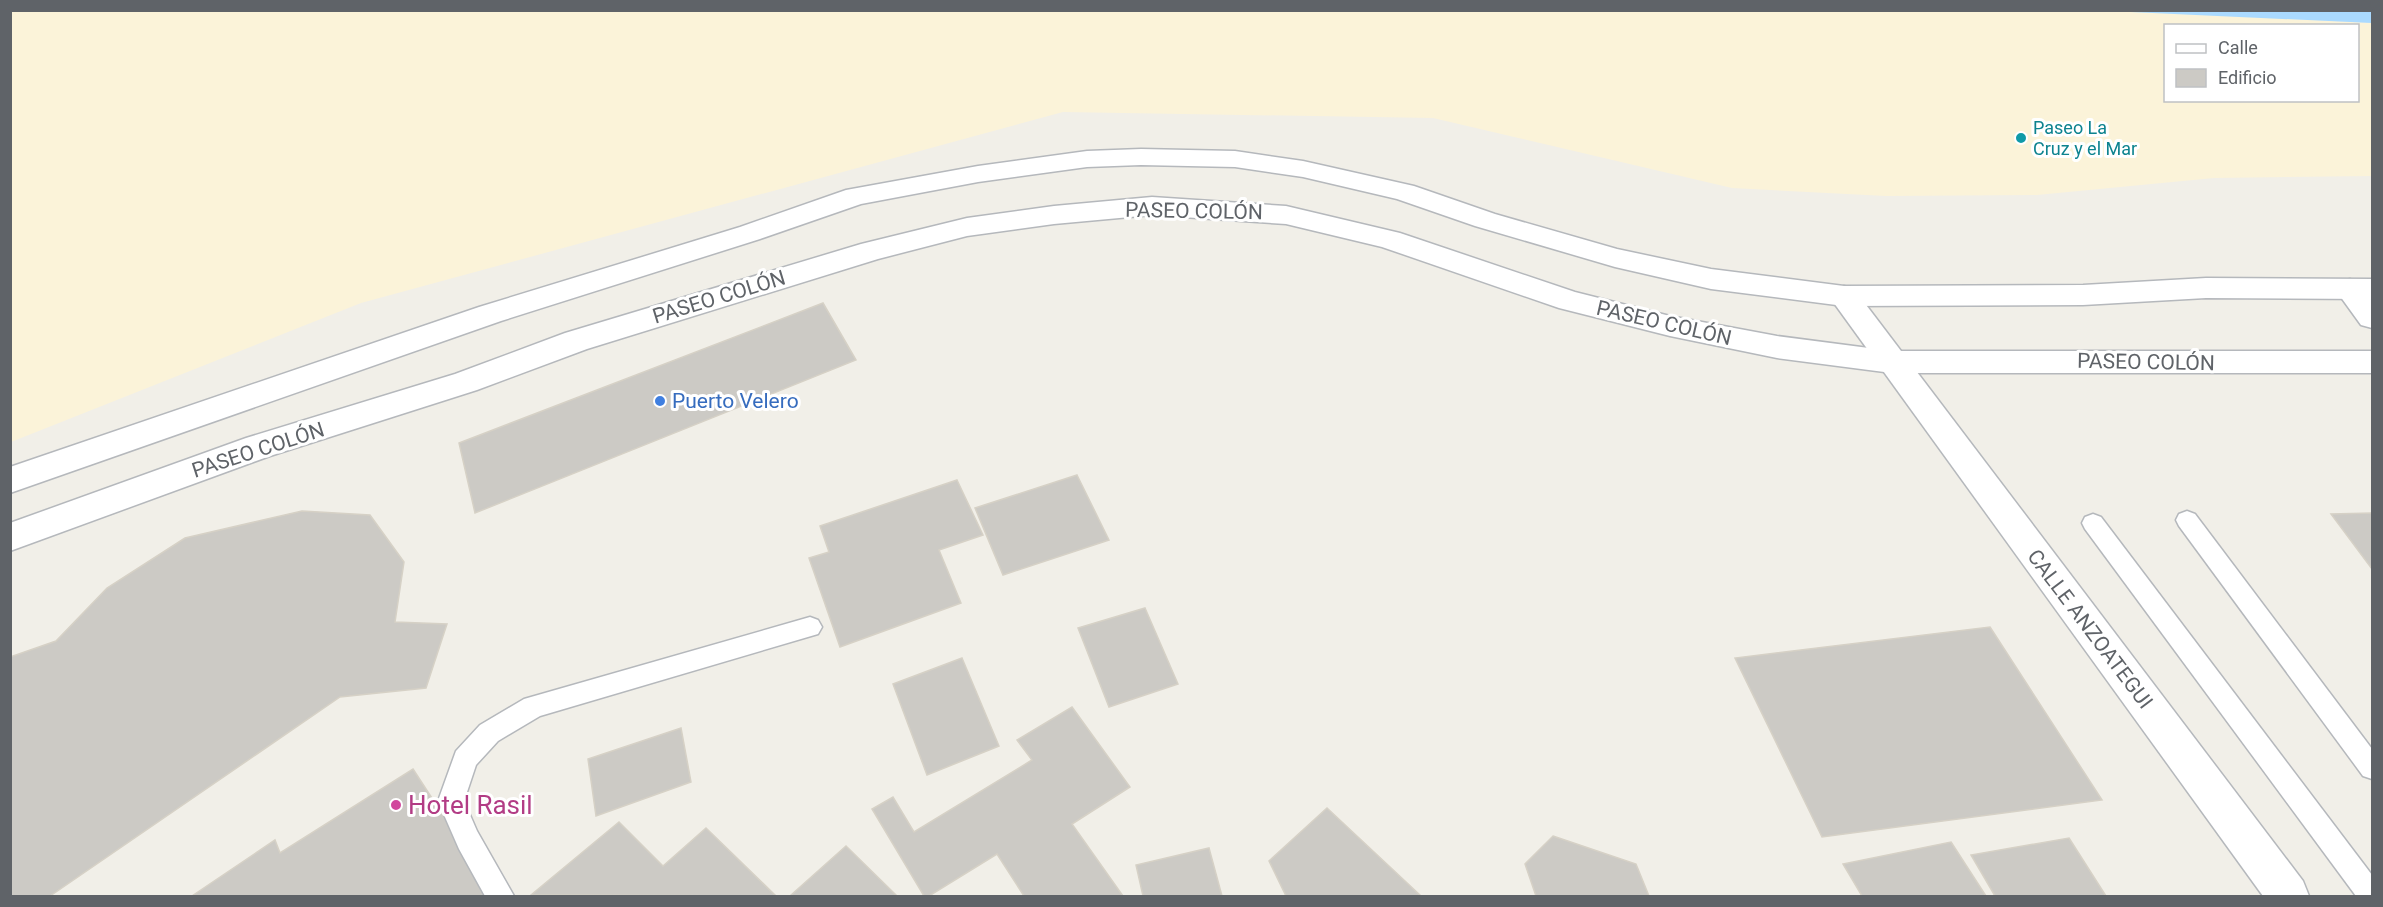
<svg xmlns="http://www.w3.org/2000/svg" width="2383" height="907" font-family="Roboto,sans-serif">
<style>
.sand{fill:#fbf3d9;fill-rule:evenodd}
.water{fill:#aadaff}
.building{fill:#cccac5;stroke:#d6d1c6;stroke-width:1.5}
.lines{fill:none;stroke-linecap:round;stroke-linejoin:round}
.service-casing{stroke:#b5b8bc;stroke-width:3}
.minor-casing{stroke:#b5b8bc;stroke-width:3}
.tertiary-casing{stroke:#b5b8bc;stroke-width:3}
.service{fill:#fff;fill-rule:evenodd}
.minor{fill:#fff;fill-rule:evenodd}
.tertiary{fill:#fff;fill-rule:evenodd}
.culture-dot{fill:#0f9aa8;stroke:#fff;stroke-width:2}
.shop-dot{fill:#3f7fe0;stroke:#fff;stroke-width:2}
.hotel-dot{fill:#d1479c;stroke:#fff;stroke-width:2}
.labels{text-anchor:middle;stroke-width:6;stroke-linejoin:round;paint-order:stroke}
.far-culture-label{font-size:18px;fill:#0d838f;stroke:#fff;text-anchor:start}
.street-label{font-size:21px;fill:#5f6368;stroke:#fff}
.shop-label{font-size:21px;fill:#366cbe;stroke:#fff;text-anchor:start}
.near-hotel-label{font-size:26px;fill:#b23c85;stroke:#fff;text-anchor:start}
</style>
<rect width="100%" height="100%" fill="#f1efe8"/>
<path class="sand" d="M2109,10L2372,23V176L2214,178L2037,195L1886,196L1732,188L1433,118L1063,112L361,303L11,442V11ZM2166,26H2358V100H2166Z"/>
<path class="water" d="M2372,10V23L2109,11V10Z"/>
<g class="building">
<path d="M823,303L856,360L475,513L459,443Z"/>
<path d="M1077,475L1109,540L1003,575L975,508Z"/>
<path d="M957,480L983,535L939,550L961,603L840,647L809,558L829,552L820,526Z"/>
<path d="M302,511L370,515L404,562L395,622L447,624L426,688L340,697L50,896H10V657L56,641L107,588L185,538Z"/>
<path d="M2372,513V569L2331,514Z"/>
<path d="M1145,608L1178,684L1109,707L1078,628Z"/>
<path d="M1990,627L2102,800L1822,837L1735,658Z"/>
<path d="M962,658L999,746L927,775L893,684Z"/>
<path d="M1072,707L1130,787L1072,824L1123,896H1024L997,854L929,896H924L872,809L893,797L914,832L1032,760L1017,740Z"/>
<path d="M681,728L691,782L596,816L588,759Z"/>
<path d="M413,769L493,892L485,896H192L275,840L280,853Z"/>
<path d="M1327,808L1421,896H1286L1269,861Z"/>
<path d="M619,822L663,866L706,828L776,896L531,895Z"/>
<path d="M1553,836L1636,864L1649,896H1536L1525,864Z"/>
<path d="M2069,838L2106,896H1995L1971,855Z"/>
<path d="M1951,842L1986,896H1862L1843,864Z"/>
<path d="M846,846L897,896H790Z"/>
<path d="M1209,848L1222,896H1143L1136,865Z"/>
</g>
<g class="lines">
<defs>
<g id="service">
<path d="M2187,511L2195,514L2372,749V779L2363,776L2179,526L2176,520L2179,514Z"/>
<path d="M2093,514L2101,517L2372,875V896H2356L2085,529L2082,523L2085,517Z"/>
<path d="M810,617L818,620L822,627L818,634L540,716L498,741L476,765L464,801L477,831L514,896H485L459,849L438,801L456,751L480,725L524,699Z"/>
</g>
<g id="minor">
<path d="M2350,279C2376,286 2372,306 2372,328L2361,325L2335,289L2340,282Z"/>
<path d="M1844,286L1854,289L2303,881L2309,896H2263L1834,303L1829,296L1834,289Z"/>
</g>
<g id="tertiary">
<path d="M1141,149L1235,151L1303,161L1414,186L1495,214L1617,249L1711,269L1844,286L2083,285L2206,278L2372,279V299L2206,298L2083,305L1844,306L1711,289L1615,267L1475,226L1397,199L1303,177L1235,167L1141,165L1087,167L978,182L861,204L760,239L501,321L10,493V467L479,307L740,227L846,190L978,166L1087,151Z"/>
<path d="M1152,197L1286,206L1400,233L1575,292L1670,316L1777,336L1892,351H2372V373H1892L1777,358L1670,336L1559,308L1382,247L1286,224L1152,215L1054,224L967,236L878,259L587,349L477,390L270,456L10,551V523L246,438L455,374L565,333L861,244L967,218L1054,206Z"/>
</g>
</defs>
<use href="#service" class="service-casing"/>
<use href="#minor" class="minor-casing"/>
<use href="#tertiary" class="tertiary-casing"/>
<use href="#service" class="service"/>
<use href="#minor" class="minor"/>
<use href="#tertiary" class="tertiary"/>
</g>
<circle class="culture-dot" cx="2021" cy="138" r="6"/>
<circle class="shop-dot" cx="660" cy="401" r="6"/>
<circle class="hotel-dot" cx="396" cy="805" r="6"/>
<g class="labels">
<g class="far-culture-label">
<text x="2033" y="134">Paseo La<tspan x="2033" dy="21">Cruz y el Mar</tspan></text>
</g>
<g class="street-label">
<text transform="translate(1194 211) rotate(1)" y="7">PASEO COLÓN</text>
<text transform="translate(719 297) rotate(-17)" y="7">PASEO COLÓN</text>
<text transform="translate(1664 323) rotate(13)" y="7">PASEO COLÓN</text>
<text transform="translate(2146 362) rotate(1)" y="7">PASEO COLÓN</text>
<text transform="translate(258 450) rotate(-18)" y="7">PASEO COLÓN</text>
<text transform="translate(2090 629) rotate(53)" y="7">CALLE ANZOATEGUI</text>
</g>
<g class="shop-label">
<text x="672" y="408">Puerto Velero</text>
</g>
<g class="near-hotel-label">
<text x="408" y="814">Hotel Rasil</text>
</g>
</g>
<rect width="2383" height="907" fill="none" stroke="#5f6368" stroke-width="24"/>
<rect x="2164" y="24" width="195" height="78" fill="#ffffff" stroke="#bfc1c3" stroke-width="1.5"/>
<rect x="2176" y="44" width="30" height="9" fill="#ffffff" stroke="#bfc1c3" stroke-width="1.5"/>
<text x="2218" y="54" font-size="18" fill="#5f6368">Calle</text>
<rect x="2176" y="69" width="30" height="18" fill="#cccac5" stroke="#bfc1c3" stroke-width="1.5"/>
<text x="2218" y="84" font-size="18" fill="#5f6368">Edificio</text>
</svg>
